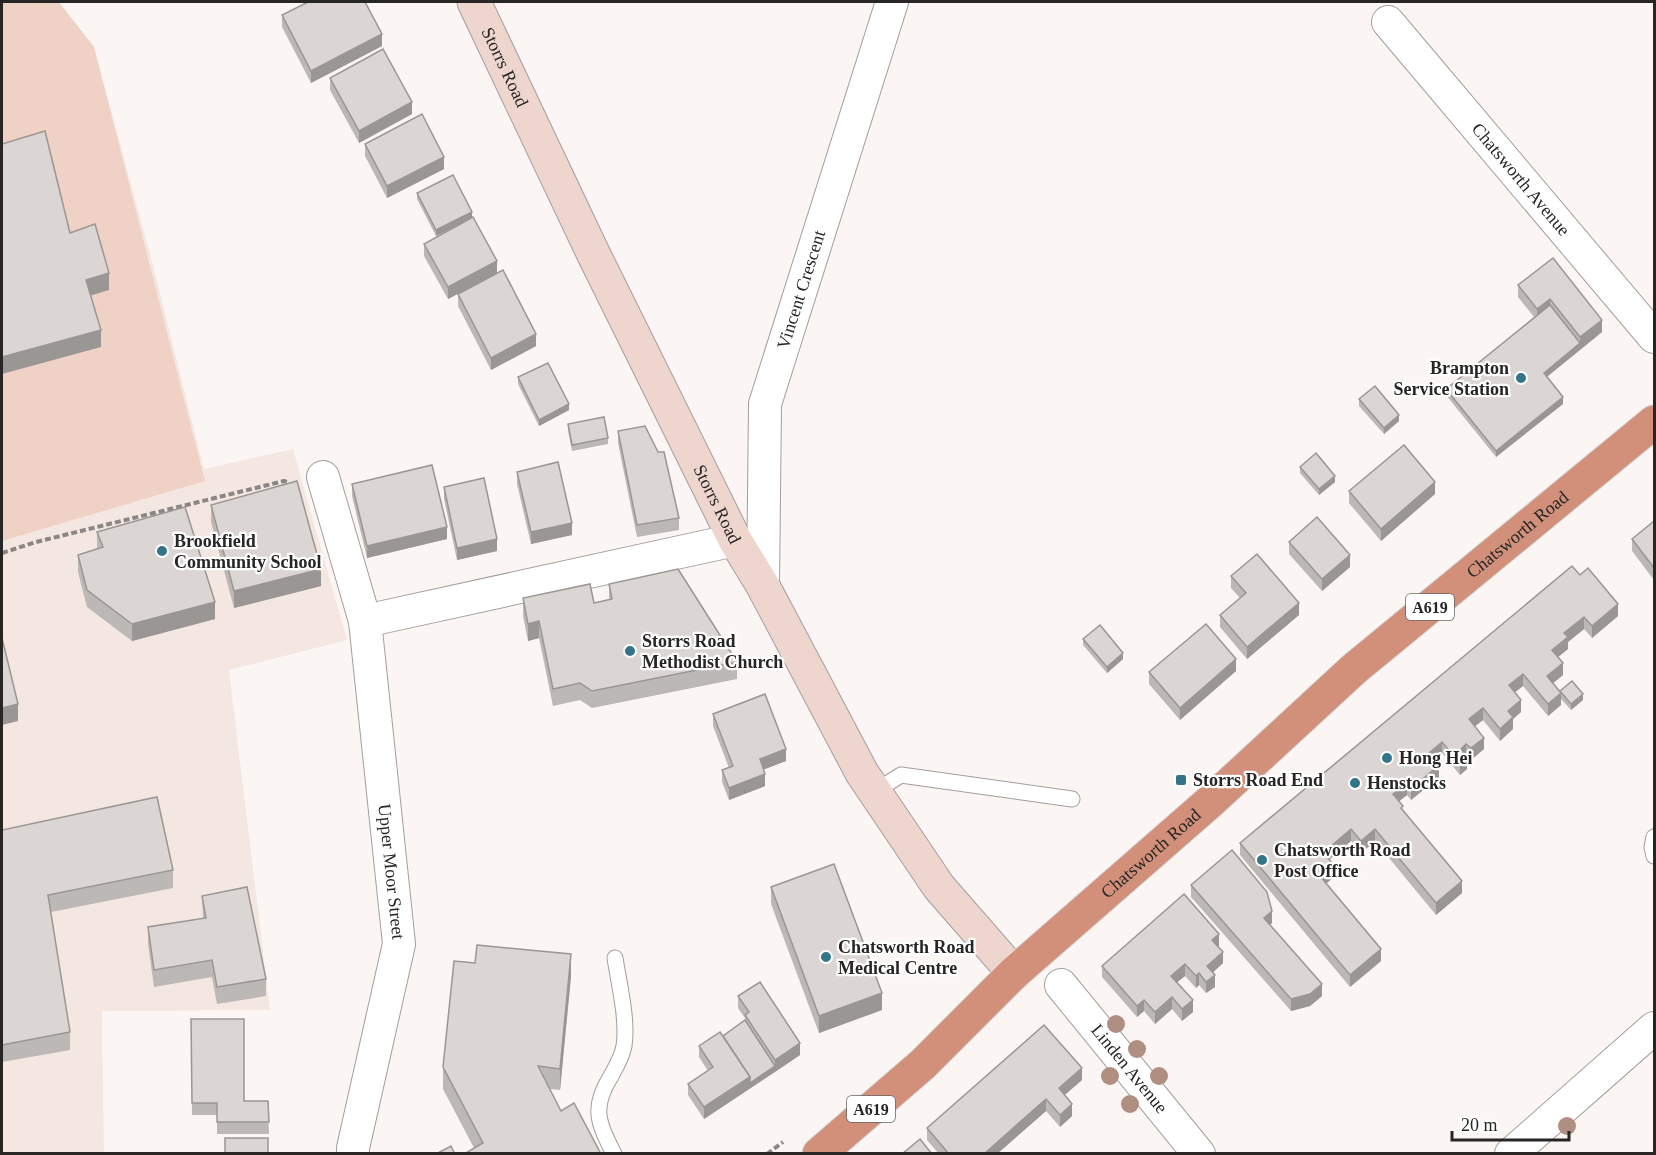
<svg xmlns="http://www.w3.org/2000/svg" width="1656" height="1155" font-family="Georgia,serif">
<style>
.built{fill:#f4e7e2}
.green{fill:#f0d1c6}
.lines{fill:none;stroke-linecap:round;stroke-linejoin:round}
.service-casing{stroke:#a39e9d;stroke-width:17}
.minor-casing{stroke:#a39e9d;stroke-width:34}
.secondary-casing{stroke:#a39e9d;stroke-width:35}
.trunk-casing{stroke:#d4d4d3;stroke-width:35}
.path{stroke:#898684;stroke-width:4;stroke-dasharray:6 3;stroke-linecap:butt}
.service{stroke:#fff;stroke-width:15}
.minor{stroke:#fff;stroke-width:32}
.secondary{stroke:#eed6ce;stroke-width:33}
.trunk{stroke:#d2907b;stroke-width:33}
.tree{fill:#b18e82}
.wall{fill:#bcb8b6}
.shaded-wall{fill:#999694}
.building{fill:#dbd6d4;stroke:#999694;stroke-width:1.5}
.poi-dot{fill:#337487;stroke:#fff;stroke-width:2}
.labels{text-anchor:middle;stroke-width:4.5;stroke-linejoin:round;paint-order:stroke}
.shield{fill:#fff;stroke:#686766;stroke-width:1.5}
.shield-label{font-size:16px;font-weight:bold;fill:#272625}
.street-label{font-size:18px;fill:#272625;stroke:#fff}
.poi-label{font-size:18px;font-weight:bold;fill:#272625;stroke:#fff;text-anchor:start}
</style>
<rect width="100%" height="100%" fill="#fbf6f4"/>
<path class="built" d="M94,47L153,265L204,469L293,449L347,640L229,670L270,1010L102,1011L104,1153L2,1154V86L39,80Z"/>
<path class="green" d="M2,2H59L94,47L205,481L2,541Z"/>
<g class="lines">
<defs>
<g id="service">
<path d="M874,792L901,775L1072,799"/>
<path d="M1654,837L1652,847L1654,856"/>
<path d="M614,1154C598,1122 591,1108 611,1076C616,1067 622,1057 624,1046C628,1020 619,984 615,958"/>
</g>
<g id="minor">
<path id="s1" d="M1388,22L1654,337"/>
<path id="s2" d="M323,477L365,621L399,944L353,1148V1154"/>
<path id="s3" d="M763,586L765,404L892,2"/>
<path d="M365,621L735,540"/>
<path id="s4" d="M1061,985L1199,1154"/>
<path d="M1511,1154L1654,1028"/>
</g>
<g id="secondary">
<path id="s5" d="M474,2L593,253L735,540L763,586L862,773L939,887L1014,973"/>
</g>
<g id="trunk">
<path id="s6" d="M819,1154L923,1064L1014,973L1212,800L1354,669L1654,422"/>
</g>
</defs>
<use href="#service" class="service-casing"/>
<use href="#minor" class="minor-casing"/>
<use href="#secondary" class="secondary-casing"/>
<use href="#trunk" class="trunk-casing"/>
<g class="path">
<path d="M2,553L36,542L284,481L287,482"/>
<path d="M767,1154L783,1142"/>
</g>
<use href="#service" class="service"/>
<use href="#minor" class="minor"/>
<use href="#secondary" class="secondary"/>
<use href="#trunk" class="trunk"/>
</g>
<g class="tree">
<circle cx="1116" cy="1024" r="9"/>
<circle cx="1137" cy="1049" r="9"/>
<circle cx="1110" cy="1076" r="9"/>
<circle cx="1159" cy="1076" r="9"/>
<circle cx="1130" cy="1104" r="9"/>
<circle cx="1567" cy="1126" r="9"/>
</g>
<g class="wall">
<path d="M282,15L382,46L311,83L282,27Z"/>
<path d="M330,78L412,114L359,143L330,90Z"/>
<path d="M365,144L444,169L387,198L365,156Z"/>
<path d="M417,193L472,218L497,273L448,299L424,256V244L464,222L436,236L417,199Z"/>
<path d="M1553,258L1602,332L1547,377L1563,404L1496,457L1446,395V389L1534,317L1518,297V285Z"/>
<path d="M458,294L536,346L491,370L458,306Z"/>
<path d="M518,377L569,410L539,426L518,384Z"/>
<path d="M1359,399L1399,421L1384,434L1359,406Z"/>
<path d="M568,424L608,438V444L572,451L568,430Z"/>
<path d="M618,431L679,518V530L637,537L618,443Z"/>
<path d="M1300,467L1335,482L1319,495L1300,473Z"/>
<path d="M517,472L572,535L531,544L517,484Z"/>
<path d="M352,484L447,539L367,558L352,496Z"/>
<path d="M444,487L497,551L457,560L444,499Z"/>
<path d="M1349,491L1435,494L1381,541L1349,503Z"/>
<path d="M211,505L321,586L234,608L211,522Z"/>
<path d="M1654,521V580L1632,551V539Z"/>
<path d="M97,532L215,619L132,641L87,607L78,572V555L97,549Z"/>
<path d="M1289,542L1350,567L1322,591L1289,554Z"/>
<path d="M1572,566L1618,616L1592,638L1584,629L1568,642V649L1558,657L1563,675L1553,683L1560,692L1583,700L1571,710L1561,699V705L1548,716L1523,686L1515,692L1521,712L1513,719V729L1500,741L1483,720L1475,726L1484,749L1471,760L1466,756L1467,769L1460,775L1442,753L1434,760L1439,777L1411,800L1407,795L1399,801L1403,810L1462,893L1436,915L1375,841L1361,853L1351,841L1329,860L1334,877L1326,884L1381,961L1350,987L1240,855V843Z"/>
<path d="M1231,576L1299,615L1247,659L1220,627V615L1240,598L1231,588Z"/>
<path d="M609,584L737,662V679L592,708L580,700L553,706L539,638L528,641L523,616V598L594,603L609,600Z"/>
<path d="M1083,639L1123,659L1107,673L1083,645Z"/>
<path d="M1236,671L1180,720L1149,684V672Z"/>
<path d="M713,714L786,761L764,769L765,786L729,800L722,782V770L729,768L713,726Z"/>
<path d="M2,830L173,870V888L51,912L70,1032V1050L2,1062Z"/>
<path d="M1191,885L1272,923L1270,925L1322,996L1310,1006L1291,1011L1191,897Z"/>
<path d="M771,887L882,1010L819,1033L771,904Z"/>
<path d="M202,896L266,979V996L217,1004L212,977L154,987L148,944V927L203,918Z"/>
<path d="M1218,946L1223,963L1213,972L1215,987L1206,993L1199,985L1196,988L1185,976L1177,982L1193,1012L1182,1021L1172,1009L1155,1024L1144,1011L1137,1017L1102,977V966L1219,946Z"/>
<path d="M475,963L571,976L560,1090L550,1089L561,1111L601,1154L474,1148L443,1089V1067Z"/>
<path d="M738,996L800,1055L704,1119L688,1095V1084L708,1071L699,1057V1046L723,1036L745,1020V1018L738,1008Z"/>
<path d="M191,1019L244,1101H268L269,1134H217V1115H192Z"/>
<path d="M1082,1080L1064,1095L1072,1116L1060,1127L1046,1111L997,1154H939L927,1140V1128Z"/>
</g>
<g class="shaded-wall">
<path d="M382,34V46L311,83V71Z"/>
<path d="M412,102V114L359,143V131Z"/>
<path d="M444,157V169L387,198V186Z"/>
<path d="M472,212V218L436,236V230Z"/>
<path d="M497,261V273L448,299V287Z"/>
<path d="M109,273V290L86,297V280Z"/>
<path d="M1550,299V311L1537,321V309Z"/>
<path d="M1602,320V332L1544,379V373L1580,343V337Z"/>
<path d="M101,330V347L2,374V357Z"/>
<path d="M536,334V346L491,370V358Z"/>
<path d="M1563,397V404L1496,457V451Z"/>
<path d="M569,404V410L539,426V420Z"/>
<path d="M1399,415V421L1384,434V428Z"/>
<path d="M1335,476V482L1319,495V489Z"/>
<path d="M1435,482V494L1381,541V529Z"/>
<path d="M572,523V535L531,544V532Z"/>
<path d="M447,527V539L367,558V546Z"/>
<path d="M497,539V551L457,560V548Z"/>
<path d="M1350,555V567L1322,591V579Z"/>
<path d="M321,569V586L234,608V591Z"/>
<path d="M215,602V619L132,641V624Z"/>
<path d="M1299,603V615L1247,659V647Z"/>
<path d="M1618,604V616L1592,638V626Z"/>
<path d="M1584,617V629L1568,642V649L1552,662V650L1564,633Z"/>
<path d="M539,621V638L528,641V624Z"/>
<path d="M1123,653V659L1107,673V667Z"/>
<path d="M1236,659V671L1180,720V708Z"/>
<path d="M1563,663V675L1547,688V676Z"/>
<path d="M1523,674V686L1509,697V685Z"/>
<path d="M1561,693V705L1548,716V704Z"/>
<path d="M1583,694V700L1571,710V704Z"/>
<path d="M1521,700V712L1513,719V729L1500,741V729L1508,711Z"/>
<path d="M18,704V721L2,725V708Z"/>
<path d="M1483,708V720L1469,731V719Z"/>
<path d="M1484,738V749L1471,760V748Z"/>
<path d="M1442,742V753L1429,765V753Z"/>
<path d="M1466,744V756L1461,749Z"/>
<path d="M786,749V761L760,771V759Z"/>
<path d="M1467,757V769L1460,775V763Z"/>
<path d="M1439,765V777L1411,800V789Z"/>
<path d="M765,774V786L729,800V788Z"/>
<path d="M1407,783V795L1393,806V794Z"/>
<path d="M1351,829V841L1323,865V853Z"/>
<path d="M1375,829V841L1361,853V841Z"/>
<path d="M1334,865V877L1320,888V876Z"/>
<path d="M1462,881V893L1436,915V903Z"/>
<path d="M1272,911V923L1264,930V918Z"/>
<path d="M1219,934V946L1212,952V940Z"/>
<path d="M1381,949V961L1350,987V975Z"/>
<path d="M1223,952V963L1207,978V966Z"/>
<path d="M571,954V976L560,1090V1069Z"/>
<path d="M1185,964V976L1171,987V976Z"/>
<path d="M1199,973V985L1196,988V976Z"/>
<path d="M1215,975V987L1206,993V982Z"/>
<path d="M1322,984V996L1310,1006L1291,1011V999Z"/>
<path d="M882,993V1010L819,1033V1016Z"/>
<path d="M1172,997V1009L1155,1024V1012Z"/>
<path d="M1144,1000V1011L1137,1017V1006Z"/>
<path d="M1193,1000V1012L1182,1021V1009Z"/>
<path d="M800,1043V1055L775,1072V1060Z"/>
<path d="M775,1066V1072L704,1119V1107L750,1077Z"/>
<path d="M1082,1068V1080L1059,1100V1088Z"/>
<path d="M1046,1099V1111L997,1154H984Z"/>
<path d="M1072,1104V1116L1060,1127V1115Z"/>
</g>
<g class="building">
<path d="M308,2H365L382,34L311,71L282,15Z"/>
<path d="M383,49L412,102L359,131L330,78Z"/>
<path d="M422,114L444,157L387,186L365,144Z"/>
<path d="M45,131L70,233L95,224L109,273L86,280L101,330L2,357V144Z"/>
<path d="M453,175L472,212L436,230L417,193Z"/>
<path d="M473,217L497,261L448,287L424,244Z"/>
<path d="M1553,258L1602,320L1580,337L1550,299L1537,309L1518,285Z"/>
<path d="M503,270L536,334L491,358L458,294Z"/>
<path d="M1550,305L1580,343L1544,373L1563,397L1496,451L1446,389Z"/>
<path d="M548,363L569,404L539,420L518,377Z"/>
<path d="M1375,386L1399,415L1384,428L1359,399Z"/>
<path d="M604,417L608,438L572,445L568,424Z"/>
<path d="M645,426L658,452H664L679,518L637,525L618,431Z"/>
<path d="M1404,445L1435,482L1381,529L1349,491Z"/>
<path d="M1316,453L1335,476L1319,489L1300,467Z"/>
<path d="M558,462L572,523L531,532L517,472Z"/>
<path d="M432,465L447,527L367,546L352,484Z"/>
<path d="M484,478L497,539L457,548L444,487Z"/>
<path d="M297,481L321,569L234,591L211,505Z"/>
<path d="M185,507L215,602L132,624L87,590L78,555L103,547L97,532Z"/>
<path d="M1317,517L1350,555L1322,579L1289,542Z"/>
<path d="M1654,521V568L1632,539Z"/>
<path d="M1257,554L1299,603L1247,647L1220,615L1246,593L1231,576Z"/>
<path d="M1572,566L1580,575L1588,568L1618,604L1592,626L1584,617L1564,633L1568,637L1552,650L1563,663L1547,676L1561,693L1548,704L1523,674L1509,685L1521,700L1508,711L1513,717L1500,729L1483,708L1469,719L1484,738L1471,748L1466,744L1461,749L1467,757L1460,763L1442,742L1429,753L1439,765L1411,789L1407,783L1393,794L1403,806L1401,808L1462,881L1436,903L1375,829L1361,841L1351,829L1323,853L1334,865L1320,876L1381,949L1350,975L1240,843Z"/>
<path d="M678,569L737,662L592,691L580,683L553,689L539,621L528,624L523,598L590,584L594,603L612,599L609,584Z"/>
<path d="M1206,624L1236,659L1180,708L1149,672Z"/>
<path d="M1100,625L1123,653L1107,667L1083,639Z"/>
<path d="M2,638L18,704L2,708Z"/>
<path d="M1572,681L1583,694L1571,704L1560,691Z"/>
<path d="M765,694L786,749L760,759L765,774L729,788L722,770L733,766L713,714Z"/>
<path d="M157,797L173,870L48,895L70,1032L2,1045V830Z"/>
<path d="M1232,850L1267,892L1272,911L1264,918L1322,984L1310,994L1291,999L1191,885Z"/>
<path d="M834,864L882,993L819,1016L771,887Z"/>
<path d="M247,887L266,979L217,987L212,960L154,970L148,927L206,918L202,896Z"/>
<path d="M1184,894L1219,934L1212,940L1223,952L1207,966L1215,975L1206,982L1199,973L1196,976L1185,964L1171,976L1193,1000L1182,1009L1172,997L1155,1012L1144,1000L1137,1006L1102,966Z"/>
<path d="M477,945L571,954L560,1069L538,1066L561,1111L574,1103L601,1154H464L483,1143L443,1067L454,961L475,963Z"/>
<path d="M760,982L800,1043L775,1060L745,1015L749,1012L738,996Z"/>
<path d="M191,1019H244V1101H268L269,1122H217V1103H192Z"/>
<path d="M745,1020L775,1066L750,1083V1077L723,1036Z"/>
<path d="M1044,1025L1082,1068L1059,1088L1072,1104L1060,1115L1046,1099L984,1154H949L927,1128Z"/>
<path d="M720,1032L750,1077L704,1107L688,1084L713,1067L699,1046Z"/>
<rect x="225" y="1138" width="43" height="16"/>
<path d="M920,1139L932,1154H902Z"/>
<path d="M451,1146L455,1154H436Z"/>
</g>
<g class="poi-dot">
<circle cx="1521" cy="378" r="6"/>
<circle cx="162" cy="551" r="6"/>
<circle cx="630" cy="651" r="6"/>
<circle cx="1387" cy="758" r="6"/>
<rect x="1175" y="774" width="12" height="12" rx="3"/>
<circle cx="1355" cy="783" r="6"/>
<circle cx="1262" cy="860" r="6"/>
<circle cx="826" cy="957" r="6"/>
</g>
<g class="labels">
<g class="shield">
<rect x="1406" y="594" width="48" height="26" rx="4.5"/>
<rect x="847" y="1096" width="48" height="26" rx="4.5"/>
</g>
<g class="shield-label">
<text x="1430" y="613">A619</text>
<text x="871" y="1115">A619</text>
</g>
<g class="street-label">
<text dy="6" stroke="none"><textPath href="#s5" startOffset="72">Storrs Road</textPath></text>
<text dy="6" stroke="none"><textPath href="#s1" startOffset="206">Chatsworth Avenue</textPath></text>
<text dy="6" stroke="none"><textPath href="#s3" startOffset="302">Vincent Crescent</textPath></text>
<text dy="6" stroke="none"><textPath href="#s5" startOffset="558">Storrs Road</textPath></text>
<text dy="6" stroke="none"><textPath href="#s6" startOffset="934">Chatsworth Road</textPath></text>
<text dy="6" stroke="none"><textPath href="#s6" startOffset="448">Chatsworth Road</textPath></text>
<text dy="6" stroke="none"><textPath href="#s2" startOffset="402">Upper Moor Street</textPath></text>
<text dy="6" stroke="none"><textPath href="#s4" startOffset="108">Linden Avenue</textPath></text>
</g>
<g class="poi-label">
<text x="1509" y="374" text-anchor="end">Brampton<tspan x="1509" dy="21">Service Station</tspan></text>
<text x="174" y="547">Brookfield<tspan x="174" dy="21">Community School</tspan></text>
<text x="642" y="647">Storrs Road<tspan x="642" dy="21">Methodist Church</tspan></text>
<text x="1399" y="764">Hong Hei</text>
<text x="1193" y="786">Storrs Road End</text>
<text x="1367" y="789">Henstocks</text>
<text x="1274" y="856">Chatsworth Road<tspan x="1274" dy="21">Post Office</tspan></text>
<text x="838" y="953">Chatsworth Road<tspan x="838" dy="21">Medical Centre</tspan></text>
</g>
</g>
<rect width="1656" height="1155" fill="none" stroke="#272625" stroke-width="6"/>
<path d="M1452 1131v9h117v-9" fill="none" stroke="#272625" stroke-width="3"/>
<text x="1461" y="1131" font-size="18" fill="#272625" stroke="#ffffff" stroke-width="4.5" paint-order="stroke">20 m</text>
</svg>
